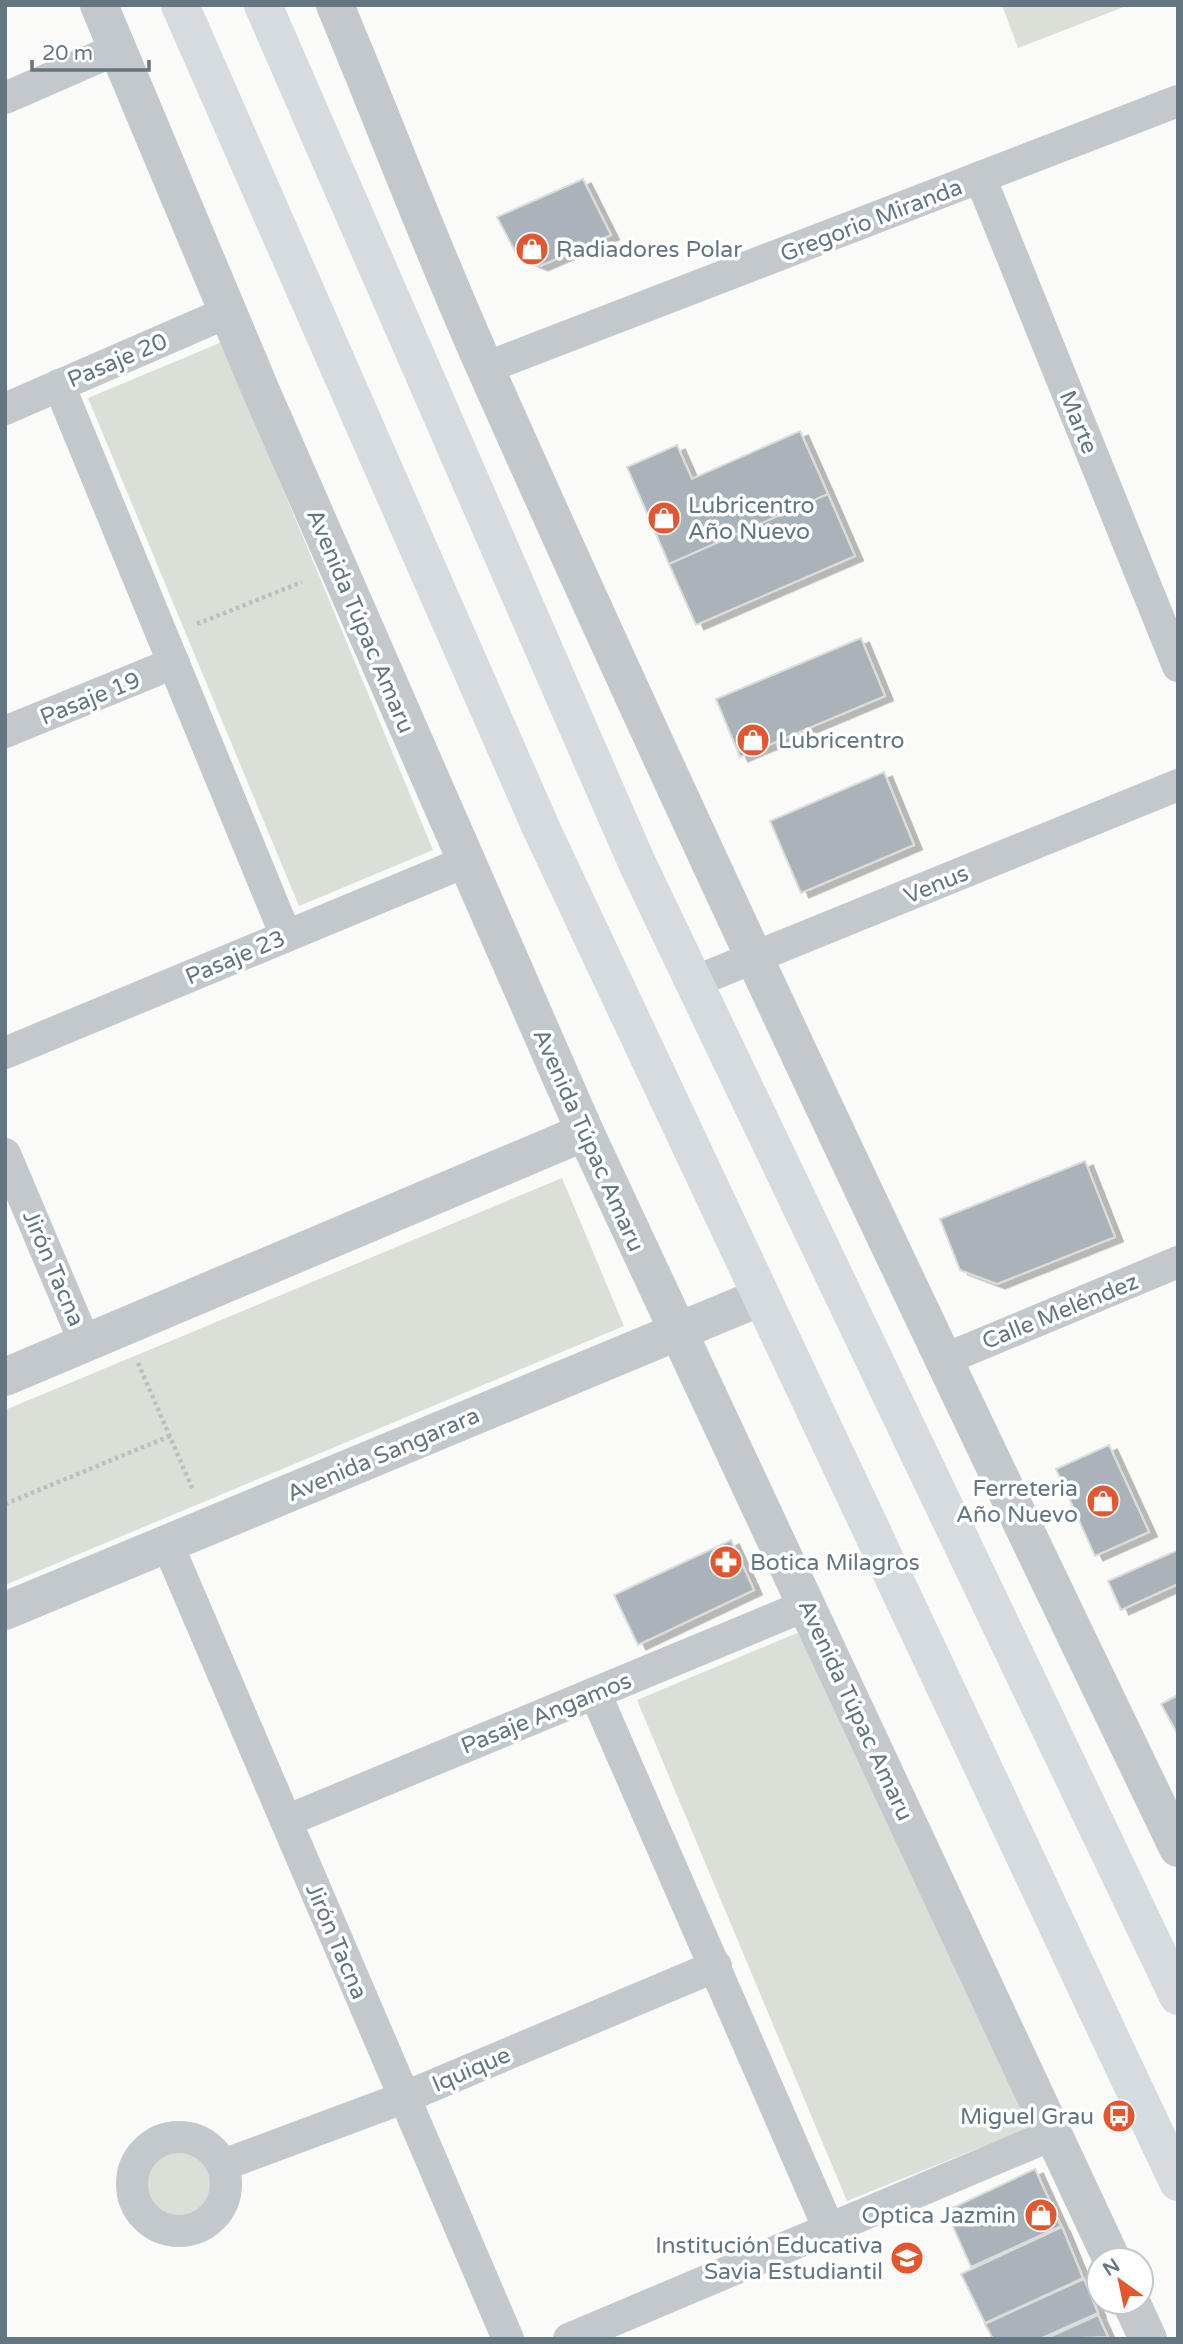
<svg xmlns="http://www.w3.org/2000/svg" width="1183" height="2344" font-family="'Varela Round',sans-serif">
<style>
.green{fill:#dadfd7}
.building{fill:#aab3b9;stroke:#dcdcda;stroke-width:2;filter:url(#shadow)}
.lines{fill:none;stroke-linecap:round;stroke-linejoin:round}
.path{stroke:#bbbfc2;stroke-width:4.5;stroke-dasharray:3.5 3.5;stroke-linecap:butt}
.minor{stroke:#c3c8cc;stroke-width:32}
.tertiary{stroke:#c3c8cc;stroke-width:38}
.trunk{stroke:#d6dbdf;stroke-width:38}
.labels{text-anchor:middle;stroke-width:7;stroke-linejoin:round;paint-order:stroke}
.street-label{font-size:23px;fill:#657683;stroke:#fff}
.poi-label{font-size:23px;fill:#657683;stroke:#fff;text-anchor:start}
</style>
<defs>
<filter id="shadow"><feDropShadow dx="8" dy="4.5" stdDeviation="0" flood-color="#0004"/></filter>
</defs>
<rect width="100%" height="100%" fill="#fafaf8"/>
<g class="green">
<path d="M1002,5H1129L1018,48Z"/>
<path d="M222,342L433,850L299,906L88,398Z"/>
<path d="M562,1178L624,1326L5,1585V1410Z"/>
<path d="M809,1628L1041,2123L847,2201L637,1700Z"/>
<circle cx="178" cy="2183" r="35"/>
</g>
<g class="building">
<path d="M583,179L611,235L540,266L518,257L497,217Z"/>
<path d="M800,431L828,494L669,564L627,467L677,445L692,479Z"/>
<path d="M828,494L855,556L696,625L669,564Z"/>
<path d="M861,638L885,696L740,757L716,699Z"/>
<path d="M884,772L914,845L801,893L770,821Z"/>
<path d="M1085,1161L1115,1237L997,1284L960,1270L940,1219Z"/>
<path d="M1109,1445L1149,1532L1095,1556L1056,1469Z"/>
<path d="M731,1540L754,1590L638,1645L614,1595Z"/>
<path d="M1178,1550V1584L1121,1610L1108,1581Z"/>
<path d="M1178,1695V1735L1161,1704Z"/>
<path d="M1035,2169L1061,2226L971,2267L946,2211Z"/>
<path d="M1062,2227L1083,2278L985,2323L961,2274Z"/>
<path d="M1084,2279L1098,2313L1040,2339H993L985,2324Z"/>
<path d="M1098,2315L1108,2337L1045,2339Z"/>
</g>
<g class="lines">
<g class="path">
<path d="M197,624L302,582"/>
<path d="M138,1363L193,1490"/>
<path d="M5,1504L170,1436"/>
</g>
<g class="minor">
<path d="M5,98L117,49"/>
<path d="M980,177L1178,666"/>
<path d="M485,368L1178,101"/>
<path d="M59,385L286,936"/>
<path d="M5,409L228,312"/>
<path d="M5,732L174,663"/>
<path d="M694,982L1178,785"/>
<path d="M5,1053L465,862"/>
<path d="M5,1154L85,1343"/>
<path d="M943,1360L1178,1262"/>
<path d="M167,1543L508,2339"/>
<path d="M595,1693L829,2229"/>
<path d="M286,1821L807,1605"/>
<circle cx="179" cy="2184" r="47"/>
<path d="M223,2165L403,2098L716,1966"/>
<path d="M569,2339L1054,2134"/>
</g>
<g class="tertiary">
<path d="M99,5L261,391L585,1132L1112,2260"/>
<path d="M335,5C386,127 433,252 487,372C708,868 942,1359 1178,1848"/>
<path d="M5,1377L585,1132"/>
<path d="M5,1611L761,1297"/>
<path d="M1131,2302L1148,2339"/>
</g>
<g class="trunk">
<path d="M180,5L542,830L1178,2182"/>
<path d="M263,5L637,863L1178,1996"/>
</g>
</g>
<defs>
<symbol id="shop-disc" viewBox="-11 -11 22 22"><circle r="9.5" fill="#e4572e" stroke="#fff"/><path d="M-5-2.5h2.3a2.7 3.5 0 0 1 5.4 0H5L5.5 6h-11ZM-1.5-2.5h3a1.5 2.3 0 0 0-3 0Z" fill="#fff"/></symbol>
<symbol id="pharmacy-disc" viewBox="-11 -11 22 22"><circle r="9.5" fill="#e4572e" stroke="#fff"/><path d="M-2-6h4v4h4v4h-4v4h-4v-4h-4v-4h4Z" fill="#fff"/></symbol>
<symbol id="bus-disc" viewBox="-11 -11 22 22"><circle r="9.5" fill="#e4572e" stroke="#fff"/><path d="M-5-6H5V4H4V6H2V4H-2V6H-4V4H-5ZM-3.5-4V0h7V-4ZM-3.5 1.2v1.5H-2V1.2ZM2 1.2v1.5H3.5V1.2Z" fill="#fff"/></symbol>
<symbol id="school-disc" viewBox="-11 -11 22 22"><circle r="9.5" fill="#e4572e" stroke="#fff"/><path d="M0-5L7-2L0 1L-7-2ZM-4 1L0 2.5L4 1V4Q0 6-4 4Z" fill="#fff"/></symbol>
</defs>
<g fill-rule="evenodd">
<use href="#shop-disc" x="513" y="230" width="38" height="38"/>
<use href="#shop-disc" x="645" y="499" width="38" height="38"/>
<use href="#shop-disc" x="734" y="721" width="38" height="38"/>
<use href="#shop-disc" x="1084" y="1482" width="38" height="38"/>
<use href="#pharmacy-disc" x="707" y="1543" width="38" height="38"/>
<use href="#bus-disc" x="1100" y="2097" width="38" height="38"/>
<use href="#shop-disc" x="1022" y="2196" width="38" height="38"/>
<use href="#school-disc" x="888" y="2239" width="38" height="38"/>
</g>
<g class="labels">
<g class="street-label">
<text transform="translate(871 220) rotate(-21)" y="8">Gregorio Miranda</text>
<text transform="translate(117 360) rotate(-23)" y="8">Pasaje 20</text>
<text transform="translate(1079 422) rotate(68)" y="8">Marte</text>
<text transform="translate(361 621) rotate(67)" y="8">Avenida Túpac Amaru</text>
<text transform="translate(90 698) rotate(-22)" y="8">Pasaje 19</text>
<text transform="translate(936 884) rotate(-22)" y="8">Venus</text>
<text transform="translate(235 957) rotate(-23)" y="8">Pasaje 23</text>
<text transform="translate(589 1140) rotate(66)" y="8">Avenida Túpac Amaru</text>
<text transform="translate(54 1268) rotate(67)" y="8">Jirón Tacna</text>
<text transform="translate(1060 1311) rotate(-22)" y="8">Calle Meléndez</text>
<text transform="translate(383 1454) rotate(-23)" y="8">Avenida Sangarara</text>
<text transform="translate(856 1710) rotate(65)" y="8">Avenida Túpac Amaru</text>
<text transform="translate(546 1713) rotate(-22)" y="8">Pasaje Angamos</text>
<text transform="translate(337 1941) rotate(67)" y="8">Jirón Tacna</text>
<text transform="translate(471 2069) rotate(-23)" y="8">Iquique</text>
</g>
<g class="poi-label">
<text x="556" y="257">Radiadores Polar</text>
<text x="688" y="513">Lubricentro<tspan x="688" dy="26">Año Nuevo</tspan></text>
<text x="778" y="748">Lubricentro</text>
<text x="1078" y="1496" text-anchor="end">Ferreteria<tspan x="1078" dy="26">Año Nuevo</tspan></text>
<text x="750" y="1570">Botica Milagros</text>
<text x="1094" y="2124" text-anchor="end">Miguel Grau</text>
<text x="1016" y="2223" text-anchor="end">Optica Jazmin</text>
<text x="883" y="2253" text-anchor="end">Institución Educativa<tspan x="883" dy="26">Savia Estudiantil</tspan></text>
</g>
</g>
<rect width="1183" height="2344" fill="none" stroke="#657683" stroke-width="14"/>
<g transform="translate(1120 2281) rotate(327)"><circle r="33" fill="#ffffff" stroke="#c1c8cd" stroke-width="2"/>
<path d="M0-5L12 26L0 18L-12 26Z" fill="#e4572e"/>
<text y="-10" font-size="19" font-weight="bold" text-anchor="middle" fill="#657683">N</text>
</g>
<path d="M32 60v10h117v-10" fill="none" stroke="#657683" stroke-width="3.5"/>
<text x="42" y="60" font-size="21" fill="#657683" stroke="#ffffff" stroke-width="5" paint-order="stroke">20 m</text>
</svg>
